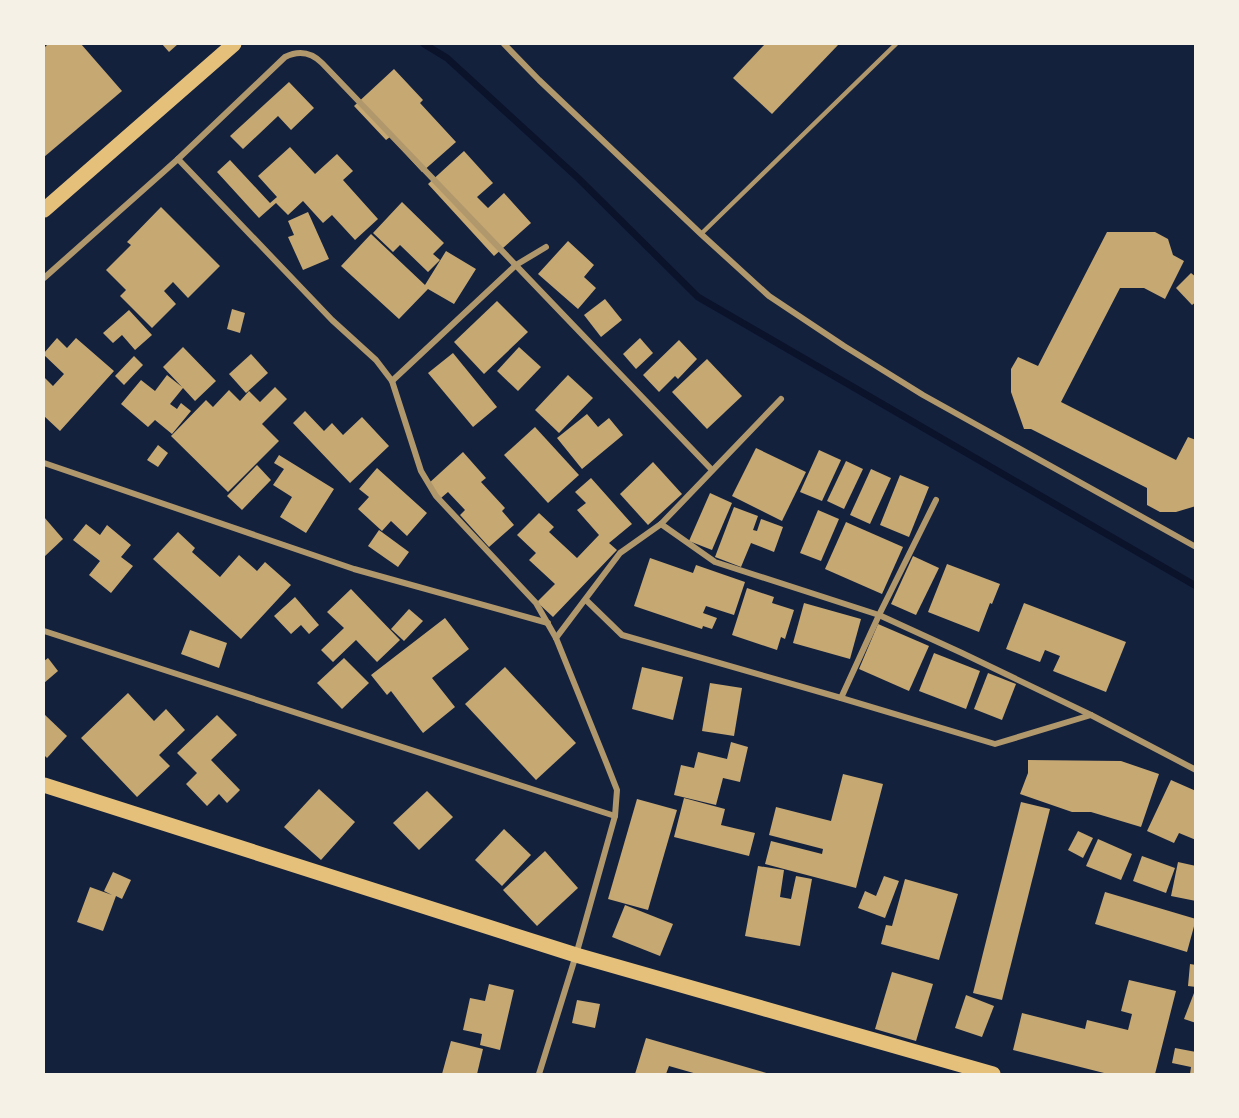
<svg xmlns="http://www.w3.org/2000/svg" width="1239" height="1118" font-family="'Varela Round',sans-serif">
<style>
.lines{fill:none;stroke-linecap:round;stroke-linejoin:round}
.stream{stroke:#0b132b;stroke-width:7}
.building{fill:#c6a872}
.service{stroke:#b1986c;stroke-width:4.5}
.minor{stroke:#b1986c;stroke-width:6}
.primary{stroke:#e5c07b;stroke-width:15}
</style>
<rect width="100%" height="100%" fill="#14213d"/>
<g class="lines">
<path class="stream" d="M424,44L447,58L578,178L698,297L1196,586"/>
</g>
<g class="building">
<path d="M48,44H81L122,91L44,157V48Z"/>
<path d="M162,44H178L169,52Z"/>
<path d="M765,44H839L772,114L733,78Z"/>
<path d="M394,69L423,100L420,103L456,142L422,172L390,137L386,140L354,106Z"/>
<path d="M289,82L314,108L291,130L278,116L243,149L230,136Z"/>
<path d="M290,147L315,174L337,154L353,171L343,180L378,219L355,240L332,215L323,223L303,201L288,215L276,203L259,218L217,172L230,160L270,203L277,197L258,176Z"/>
<path d="M464,151L493,183L477,197L488,208L504,193L531,223L494,256L428,184Z"/>
<path d="M402,202L444,243L433,254L440,260L428,272L400,245L393,252L373,233Z"/>
<path d="M161,207L220,266L188,298L173,282L164,291L176,304L152,328L120,296L126,290L106,270L131,245L127,242Z"/>
<path d="M308,212L329,259L303,270L288,237L294,235L288,221Z"/>
<path d="M1107,232H1155L1168,239L1173,255L1184,261L1165,299L1144,288H1120L1061,402L1176,460L1188,437L1196,440V506L1176,512H1160L1147,505V488L1031,429H1024L1011,392V369L1018,357L1038,366Z"/>
<path d="M371,234L425,285L446,251L476,269L454,304L428,289L399,319L341,266Z"/>
<path d="M568,241L594,265L584,277L596,288L578,309L538,274Z"/>
<path d="M1191,273L1196,277V302L1192,305L1176,288Z"/>
<path d="M605,299L622,320L601,337L584,315Z"/>
<path d="M497,301L528,332L484,374L454,342Z"/>
<path d="M232,309L245,313L240,333L227,329Z"/>
<path d="M129,310L152,335L135,350L122,335L113,343L103,333Z"/>
<path d="M57,338L67,348L76,338L114,371L60,431L44,416V377L53,386L64,374L44,355V353Z"/>
<path d="M640,338L653,353L636,369L623,354Z"/>
<path d="M679,340L697,359L678,379L675,376L659,392L643,375Z"/>
<path d="M183,347L216,381L195,401L183,388L170,404L177,409L181,403L191,411L172,434L155,420L148,427L121,404L141,380L155,391L167,375L182,387L163,367Z"/>
<path d="M519,347L541,367L518,391L497,371Z"/>
<path d="M453,353L497,407L473,427L428,373Z"/>
<path d="M251,354L268,373L246,393L229,374Z"/>
<path d="M134,356L143,365L124,385L115,376Z"/>
<path d="M707,359L742,396L707,429L672,392Z"/>
<path d="M568,375L593,398L559,433L535,410Z"/>
<path d="M275,387L287,399L262,424L279,441L228,492L171,436L206,400L213,407L229,390L240,401L249,391L260,402Z"/>
<path d="M305,411L324,431L332,423L343,435L362,417L389,446L350,483L293,423Z"/>
<path d="M587,414L598,427L609,418L623,435L582,469L557,438Z"/>
<path d="M535,427L579,475L548,503L504,455Z"/>
<path d="M158,445L168,453L158,467L147,460Z"/>
<path d="M756,448L806,472L782,521L732,496Z"/>
<path d="M819,450L841,460L822,501L800,492Z"/>
<path d="M463,452L486,478L481,482L505,508L502,511L514,525L489,547L460,515L465,510L448,492L441,498L428,484Z"/>
<path d="M279,455L334,489L306,533L280,517L292,497L273,485L284,469L274,463Z"/>
<path d="M846,461L863,469L844,509L827,501Z"/>
<path d="M653,462L682,494L648,525L620,494Z"/>
<path d="M257,465L271,480L242,510L227,496Z"/>
<path d="M377,468L427,513L407,536L391,521L382,531L358,509L369,497L359,489Z"/>
<path d="M871,469L891,478L870,524L850,515Z"/>
<path d="M900,475L929,487L909,537L880,525Z"/>
<path d="M591,478L632,524L609,543L617,550L553,617L537,602L555,584L529,560L536,553L517,535L539,513L554,527L549,532L577,558L599,535L577,510L586,503L575,492Z"/>
<path d="M710,493L732,503L712,550L689,541Z"/>
<path d="M734,507L758,516L753,530L757,531L761,519L783,527L774,552L751,543L741,567L715,557Z"/>
<path d="M818,510L839,519L821,561L800,553Z"/>
<path d="M44,517L63,539L44,557Z"/>
<path d="M846,522L903,547L882,594L825,569Z"/>
<path d="M86,524L100,535L107,525L131,545L121,557L133,566L111,593L89,575L100,561L73,540Z"/>
<path d="M379,530L409,552L398,567L368,546Z"/>
<path d="M178,532L195,548L192,552L220,577L239,555L257,571L265,562L291,585L241,639L153,559Z"/>
<path d="M913,556L939,568L916,615L891,604Z"/>
<path d="M650,558L693,573L696,565L745,582L734,615L706,606L703,613L717,618L712,629L703,626L702,629L634,606Z"/>
<path d="M947,564L1000,584L992,604L990,603L979,632L928,612Z"/>
<path d="M747,588L774,597L772,603L794,610L785,639L781,637L777,650L732,635Z"/>
<path d="M351,589L400,640L377,662L356,640L333,662L321,650L344,628L327,612Z"/>
<path d="M295,597L319,625L309,634L301,625L291,634L274,616Z"/>
<path d="M804,603L861,619L850,659L793,643Z"/>
<path d="M1024,603L1126,642L1106,692L1053,671L1060,656L1045,650L1040,662L1006,649Z"/>
<path d="M409,609L423,621L404,641L391,629Z"/>
<path d="M445,618L469,649L432,678L455,707L423,733L391,691L387,695L371,675Z"/>
<path d="M878,624L929,646L909,691L859,669Z"/>
<path d="M190,630L227,643L219,668L181,654Z"/>
<path d="M934,653L980,671L966,709L919,691Z"/>
<path d="M48,658L58,671L44,683V661Z"/>
<path d="M344,658L369,683L342,709L317,683Z"/>
<path d="M505,667L576,743L536,780L465,704Z"/>
<path d="M642,667L683,677L673,720L632,709Z"/>
<path d="M988,673L1016,684L1002,720L974,709Z"/>
<path d="M710,683L742,688L734,736L702,731Z"/>
<path d="M128,693L154,721L166,709L185,730L159,755L170,766L137,797L81,738Z"/>
<path d="M44,714L67,736L47,758L44,755Z"/>
<path d="M217,715L237,735L211,760L240,790L227,803L219,794L207,806L186,784L197,773L177,753Z"/>
<path d="M731,742L748,747L740,782L723,778L716,805L674,795L681,765L694,768L698,752L727,759Z"/>
<path d="M1028,760L1121,761L1159,774L1141,827L1091,812H1072L1020,794L1028,773Z"/>
<path d="M843,774L883,784L856,888L765,864L771,841L822,854L823,849L769,835L776,807L831,821Z"/>
<path d="M1171,780L1196,791V840L1179,833L1174,843L1147,831Z"/>
<path d="M319,789L355,822L321,860L284,827Z"/>
<path d="M427,791L453,817L419,850L393,823Z"/>
<path d="M684,798L725,809L721,825L755,833L749,856L674,837Z"/>
<path d="M637,799L677,810L648,910L608,899Z"/>
<path d="M1021,802L1050,809L1002,1000L973,993Z"/>
<path d="M504,829L531,855L502,886L475,860Z"/>
<path d="M1078,831L1093,838L1083,858L1068,850Z"/>
<path d="M1098,839L1132,854L1121,880L1086,866Z"/>
<path d="M545,851L578,888L537,926L503,890Z"/>
<path d="M1142,856L1175,868L1166,893L1133,881Z"/>
<path d="M1178,862L1196,866V901L1171,896Z"/>
<path d="M758,866L784,870L780,897L791,899L796,876L812,879L800,946L745,936Z"/>
<path d="M113,872L131,880L122,899L116,896L103,931L77,922L90,887L112,895L104,891Z"/>
<path d="M884,876L899,881L885,918L858,908L865,891L876,896Z"/>
<path d="M905,879L958,894L939,960L881,944L886,925L892,926Z"/>
<path d="M1105,892L1196,919L1187,952L1095,924Z"/>
<path d="M625,905L673,924L660,956L612,937Z"/>
<path d="M1190,964L1196,965V987L1188,986Z"/>
<path d="M892,972L933,984L916,1041L875,1029Z"/>
<path d="M1129,980L1176,991L1155,1074H1108L1013,1050L1022,1013L1085,1029L1087,1020L1128,1030L1132,1014L1121,1011Z"/>
<path d="M489,984L514,990L500,1050L480,1045L482,1034L463,1030L470,998L485,1001Z"/>
<path d="M1194,993H1196V1023L1184,1019Z"/>
<path d="M966,995L994,1006L982,1037L955,1028Z"/>
<path d="M577,1000L600,1004L595,1028L572,1023Z"/>
<path d="M646,1038L770,1074H697L669,1066L666,1074H635Z"/>
<path d="M451,1041L483,1049L477,1074H442Z"/>
<path d="M1175,1048L1196,1052V1074H1190L1191,1067L1172,1063Z"/>
</g>
<g class="lines">
<path class="service" d="M701,234L896,44"/>
<g class="minor">
<path d="M504,44L539,80L701,234L769,296L844,346L923,395L1196,547"/>
<path d="M178,159L332,320L376,360L392,381L421,471L436,496L536,603L556,638L606,762L617,790L615,816L576,955L539,1074"/>
<path d="M44,278L178,159L285,57C299,50 311,52 322,63L712,470"/>
<path d="M392,381L516,265L546,247"/>
<path d="M44,463L354,569L548,623"/>
<path d="M661,524L715,562L879,615L962,653L1091,715L1196,770"/>
<path d="M586,600L622,635L841,698L995,744L1091,715"/>
<path d="M44,631L615,816"/>
<path d="M556,638L620,553L661,524L781,399"/>
<path d="M841,698L879,615L936,500"/>
</g>
<g class="primary">
<path d="M44,210L234,44"/>
<path d="M44,785L576,955L993,1074"/>
</g>
</g>
<rect width="1239" height="1118" fill="none" stroke="#f6f1e7" stroke-width="90"/>
</svg>
